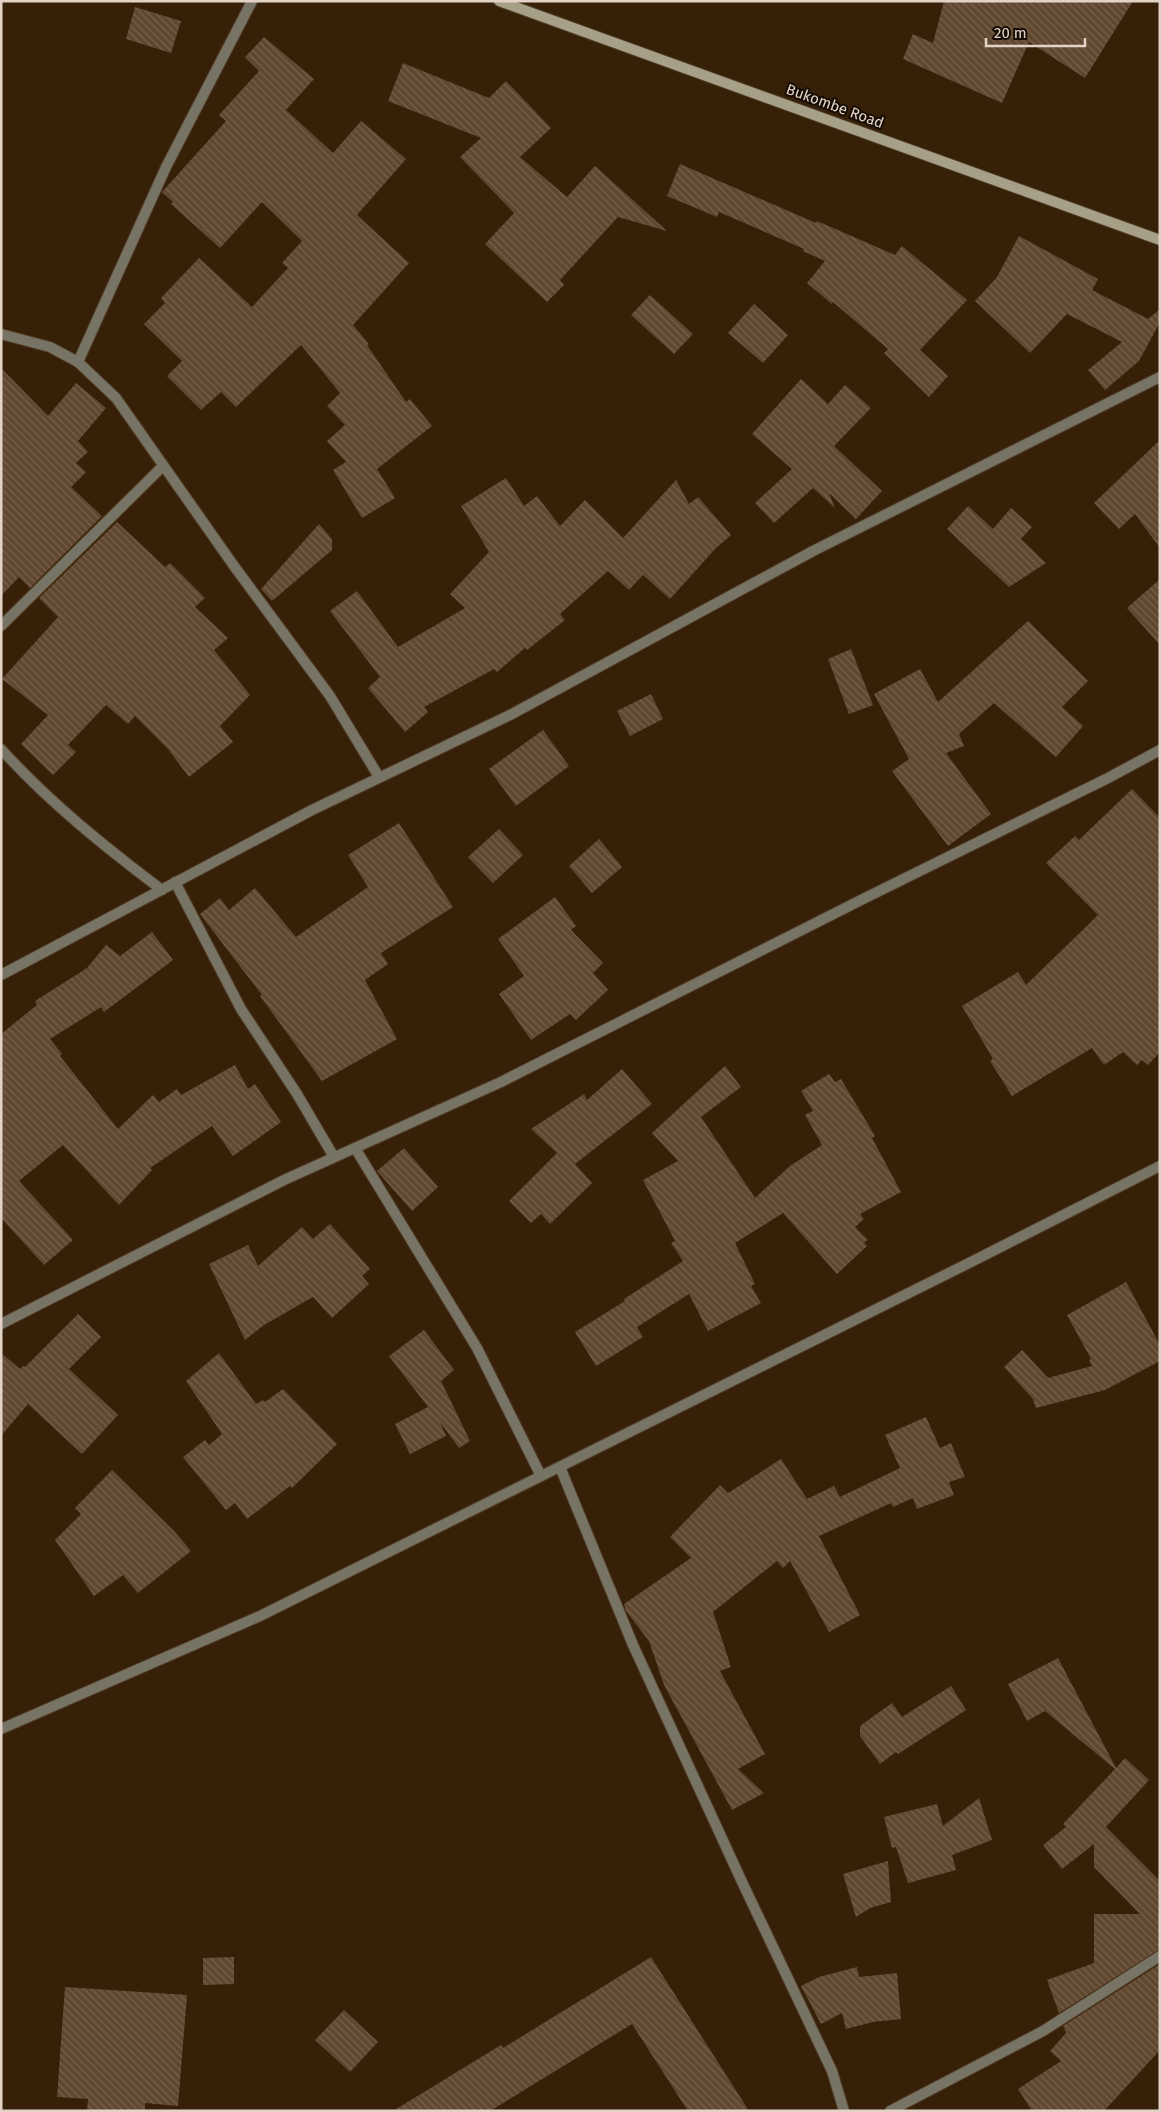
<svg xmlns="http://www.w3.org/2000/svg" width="1161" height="2112" font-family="'Fira Sans',sans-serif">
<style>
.building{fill:url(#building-back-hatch)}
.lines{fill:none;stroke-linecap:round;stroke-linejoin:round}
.minor-casing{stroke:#523d26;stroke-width:12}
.tertiary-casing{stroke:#523d26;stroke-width:12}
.secondary-casing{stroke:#523d26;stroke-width:12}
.minor{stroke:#787465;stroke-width:10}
.tertiary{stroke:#787465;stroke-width:10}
.secondary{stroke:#a7a089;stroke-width:10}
.labels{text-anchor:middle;stroke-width:4;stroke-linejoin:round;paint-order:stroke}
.street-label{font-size:15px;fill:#e2d3c6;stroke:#160c04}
</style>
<defs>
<pattern id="building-back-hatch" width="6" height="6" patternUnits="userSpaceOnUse" patternTransform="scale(1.25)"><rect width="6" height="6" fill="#604730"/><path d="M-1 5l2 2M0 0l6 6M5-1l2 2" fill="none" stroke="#76614c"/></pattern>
</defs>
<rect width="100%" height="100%" fill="#362008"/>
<g class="building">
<path d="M944,1H1133L1085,78L1029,42L1002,103L903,59L913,34L933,43Z"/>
<path d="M135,7L181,21L171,53L126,39Z"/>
<path d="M264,37L314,79L286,110L333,153L361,121L406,159L357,215L409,263L353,325L369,344L367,345L406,402L410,399L432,426L377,469L395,498L362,518L333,470L346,462L327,441L345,425L327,406L340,393L301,345L236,407L221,392L201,410L167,376L182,361L144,324L165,303L161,298L199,258L252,307L288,268L282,263L302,241L262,202L220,248L171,204L173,202L162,192L226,121L219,115L259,71L245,57Z"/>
<path d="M403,63L489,98L506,81L551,128L520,157L567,197L595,166L667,231L618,217L560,280L564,285L547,302L485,244L514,213L460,157L481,138L388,101Z"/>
<path d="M680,164L816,223L817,221L895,255L902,246L967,300L920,350L948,376L929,397L884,353L888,349L833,302L832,304L807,283L825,261L803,251L804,249L719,212L717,217L667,196Z"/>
<path d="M1019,236L1098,279L1092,290L1148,319L1160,309V322L1139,361L1105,390L1088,370L1122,342L1067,314L1030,353L975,301L997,277Z"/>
<path d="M650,295L693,334L674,354L631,315Z"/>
<path d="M754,304L788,335L763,363L728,333Z"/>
<path d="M1,368L48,416L76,383L106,408L78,441L88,452L76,463L86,472L71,487L102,516L30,588L19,577L1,596Z"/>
<path d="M801,379L828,404L845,385L871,408L834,446L882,491L856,519L829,493L835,508L813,488L774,523L755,503L792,469L752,434Z"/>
<path d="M1160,440V548L1135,514L1119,529L1094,503Z"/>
<path d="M506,478L524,506L537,496L560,526L585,500L623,538L676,480L689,504L698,497L731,535L715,549L670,599L643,575L629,590L608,571L560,614L565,620L527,650L525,648L497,672L494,669L424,707L428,712L405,732L368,688L380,677L330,611L357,591L398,647L465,608L450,594L489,552L461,506Z"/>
<path d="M968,506L993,529L1011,508L1032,527L1021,539L1046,563L1009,587L947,529Z"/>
<path d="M117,522L165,567L170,563L205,598L195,607L228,638L214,650L250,695L220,726L233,742L189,777L168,749L135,716L128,724L106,705L68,745L76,752L53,775L21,744L48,715L2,679L58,617L39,598Z"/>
<path d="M319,524L332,539V550L272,601L261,589Z"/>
<path d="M1160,579V645L1127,608Z"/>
<path d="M1028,621L1088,681L1062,707L1083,726L1056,757L994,703L959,734L964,746L946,753L991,814L948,846L892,771L909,759L874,694L920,669L938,702Z"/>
<path d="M851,649L873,705L849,714L828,659Z"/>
<path d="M651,694L663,719L630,736L617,711Z"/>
<path d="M543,730L569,766L516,806L489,769Z"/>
<path d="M1132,789L1160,818V1052L1148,1065L1142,1060L1137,1065L1123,1052L1104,1065L1092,1048L1012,1096L990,1061L993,1059L962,1006L1018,972L1026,985L1098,915L1046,863L1075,836L1079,840Z"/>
<path d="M399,823L453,907L381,953L388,964L365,980L397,1039L322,1081L260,996L262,995L200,914L220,898L229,910L255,888L296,937L368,887L348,855Z"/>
<path d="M499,829L523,855L493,883L468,857Z"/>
<path d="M599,839L622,867L592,893L569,866Z"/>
<path d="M555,897L576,926L571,930L603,963L593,973L608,990L576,1020L570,1014L531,1040L499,994L524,976L498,939Z"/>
<path d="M152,932L173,960L104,1012L101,1007L50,1039L62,1054L60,1056L118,1129L153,1095L159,1102L177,1089L181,1095L235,1065L248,1089L255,1084L281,1122L233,1156L212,1126L150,1168L152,1170L119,1205L63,1145L19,1181L73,1240L44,1265L1,1218V1034L37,1005L35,1001L87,968L106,945L120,956Z"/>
<path d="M725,1066L741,1087L701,1117L755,1198L790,1166L822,1145L805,1115L813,1111L801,1091L829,1074L835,1082L841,1079L875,1136L872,1138L901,1192L860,1214L864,1219L855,1227L868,1240L864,1242L867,1246L837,1274L783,1213L735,1243L755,1284L751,1286L761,1303L708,1331L689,1294L637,1327L643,1337L596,1366L575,1332L625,1301L624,1299L683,1261L671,1243L675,1241L643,1180L678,1161L652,1133Z"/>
<path d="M622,1069L652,1104L575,1164L592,1183L550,1224L541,1214L531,1223L509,1201L557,1153L531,1129L584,1094L587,1100Z"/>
<path d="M404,1148L438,1187L412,1211L377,1171Z"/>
<path d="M330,1224L370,1269L362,1276L369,1284L332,1318L313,1297L264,1325L245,1340L209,1264L248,1245L258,1266L302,1227L313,1239Z"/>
<path d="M1126,1282L1160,1345V1361L1105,1390L1036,1408L1033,1399L1004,1367L1022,1350L1048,1378L1092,1366L1089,1360L1091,1359L1067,1315Z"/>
<path d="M78,1314L101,1337L69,1369L118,1415L82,1454L28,1404L1,1436V1353L20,1369L23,1366L25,1367Z"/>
<path d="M424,1330L454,1370L441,1381L470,1441L459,1448L440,1422L446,1436L410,1454L395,1424L428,1407L389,1356Z"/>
<path d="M219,1353L256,1404L263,1400L265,1402L283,1389L337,1444L292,1488L290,1486L247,1519L235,1503L226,1510L183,1457L205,1440L209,1445L222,1434L186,1381Z"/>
<path d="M926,1417L940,1448L951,1443L965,1477L949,1482L954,1495L917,1509L913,1498L893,1507L891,1503L819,1536L860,1615L829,1632L790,1561L783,1568L777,1561L713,1612L731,1667L720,1671L765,1754L738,1769L764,1793L732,1810L664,1685L649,1641L626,1611L624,1604L691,1558L670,1537L720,1485L728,1493L781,1459L807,1499L834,1486L840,1497L900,1468L885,1435Z"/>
<path d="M112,1470L175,1532L191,1551L138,1593L123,1575L94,1596L55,1540L81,1514L75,1508Z"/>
<path d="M1058,1658L1116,1768L1125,1758L1149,1780L1106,1827L1160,1881V1949L1059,2013L1047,1980L1094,1963V1914H1140L1094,1867V1844L1062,1869L1043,1845L1066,1827L1063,1824L1115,1769L1045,1711L1027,1721L1008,1684Z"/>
<path d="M951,1686L966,1710L898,1754L896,1752L880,1764L860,1736V1726L892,1703L902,1717Z"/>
<path d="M979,1798L992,1840L952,1855L956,1870L908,1883L896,1847L892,1848L884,1817L937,1804L943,1826Z"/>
<path d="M888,1861L891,1902L870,1908L856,1917L843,1874Z"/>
<path d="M234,1957V1984L203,1985V1958Z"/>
<path d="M651,1957L749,2111H688L632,2024L490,2111H393L501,2045L503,2048Z"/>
<path d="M1160,1964V2050L1104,2111H1032L1018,2089L1061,2061L1050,2051L1066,2033L1063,2026Z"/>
<path d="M857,1967L859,1977L897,1973L901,2019L873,2022L846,2029L842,2013L821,2024L801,1986L819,1977Z"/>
<path d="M65,1987L187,1995L178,2106L145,2103V2111H87L88,2099L57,2097Z"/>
<path d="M344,2010L378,2042L350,2072L315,2040Z"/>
</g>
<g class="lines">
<defs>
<g id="minor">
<path d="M1,334L50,347L78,362L116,398L234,566L330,696L379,777"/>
<path d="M78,362L166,167L252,1"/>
<path d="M1,626L163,466"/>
<path d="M1,749C49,802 105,847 162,890"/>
<path d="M175,882L241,1009L297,1094L334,1157"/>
<path d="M1,975L312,810L510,715L813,551L1160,377"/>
<path d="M355,1148L477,1348L541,1476"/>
<path d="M1,1324L284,1180L501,1082L863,899L1108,778L1160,750"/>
<path d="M560,1467L633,1645L743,1884L832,2071L844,2111"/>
<path d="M890,2111L1043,2031L1160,1956"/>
</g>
<path id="tertiary" d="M1,1729L260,1616L973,1261L1160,1166"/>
<path id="secondary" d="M499,1L1160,240"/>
</defs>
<use href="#minor" class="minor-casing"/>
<use href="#tertiary" class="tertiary-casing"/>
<use href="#secondary" class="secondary-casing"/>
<use href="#minor" class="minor"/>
<use href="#tertiary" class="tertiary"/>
<use href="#secondary" class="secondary"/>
</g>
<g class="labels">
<g class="street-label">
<text transform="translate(835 106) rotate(20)" y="5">Bukombe Road</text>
</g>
</g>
<rect width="1161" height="2112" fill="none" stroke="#e2d3c6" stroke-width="5"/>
<path d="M986 38v8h99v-8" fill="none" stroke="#e2d3c6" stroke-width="2.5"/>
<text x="994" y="38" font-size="15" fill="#e2d3c6" stroke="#160c04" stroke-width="4" paint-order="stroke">20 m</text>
</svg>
